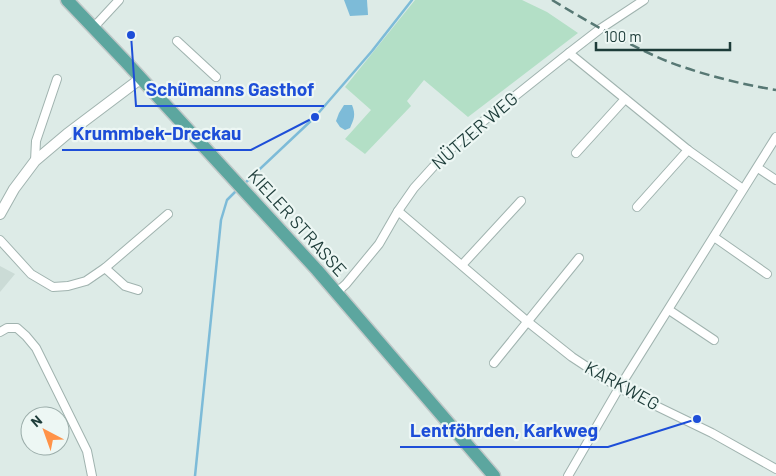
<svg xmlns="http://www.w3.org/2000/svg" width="776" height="476" font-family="Barlow,sans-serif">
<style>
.built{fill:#cbdbd6}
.green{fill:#b3dfc6}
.water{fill:#7dbbd8}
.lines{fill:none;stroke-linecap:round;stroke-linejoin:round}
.stream{stroke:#7dbbd8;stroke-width:2.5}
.minor-casing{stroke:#a0b3af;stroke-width:10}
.tertiary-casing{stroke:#a0b3af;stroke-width:12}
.primary-casing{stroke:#c0c8c8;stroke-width:15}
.minor{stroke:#fff;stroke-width:8}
.tertiary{stroke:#fff;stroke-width:10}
.primary{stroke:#5ca69f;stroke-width:12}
.rail{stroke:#577874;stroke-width:2.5;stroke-dasharray:10 5;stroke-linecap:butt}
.labels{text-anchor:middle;stroke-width:4.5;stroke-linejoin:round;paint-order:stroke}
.street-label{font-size:18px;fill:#1d3c39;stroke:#edf7f4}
.leader{fill:none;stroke:#1d4ed8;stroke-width:2}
.callout-dot{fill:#1d4ed8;stroke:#edf7f4;stroke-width:2}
.callout-label{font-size:19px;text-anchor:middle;font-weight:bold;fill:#1d4ed8;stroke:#edf7f4;stroke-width:4.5;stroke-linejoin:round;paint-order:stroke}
</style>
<rect width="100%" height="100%" fill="#ddebe7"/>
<path class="built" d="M0,266L15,274L0,292Z"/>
<path class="green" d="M415,0H522L547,12L578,33L468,117L424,80L407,101L411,106L365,154L345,139L371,110L345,87Z"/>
<g class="water">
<path d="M344,0H367L368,15L350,16Z"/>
<path d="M344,105H352C356,115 354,119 350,128L345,130L340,127L336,121L339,113Z"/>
</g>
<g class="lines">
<g class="stream">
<path d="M244,184L315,117L372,51L412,0"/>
<path d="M195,476L221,220L227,200L238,189"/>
</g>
<defs>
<g id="minor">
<path d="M94,27L119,0"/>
<path d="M177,41L216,77"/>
<path d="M569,53L688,150L743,189"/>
<path d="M576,153L625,99"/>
<path d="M35,161L36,141L57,79"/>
<path d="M758,168L776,180"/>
<path d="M637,207L688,150"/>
<path d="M398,211L528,322L572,357L619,388L712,433L776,469"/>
<path d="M714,237L767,274"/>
<path d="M0,240L31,274L53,287L68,286L86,281L105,268L168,214"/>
<path d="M462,265L521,201"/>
<path d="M105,268L125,286L138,290"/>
<path d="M336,293L346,284L379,244L398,211L414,188L433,167L461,139L569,53L600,29L644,0"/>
<path d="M669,310L714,340"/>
<path d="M0,332L7,328H17L26,336L36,348L87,451L92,476"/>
<path d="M494,363L579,258"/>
<path d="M568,476L619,388L776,137"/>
</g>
<path id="tertiary" d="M0,214L14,189L35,161L67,134L136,82L139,77"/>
<path id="primary" d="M67,0L126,62L317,270L494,476"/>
</defs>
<use href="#minor" class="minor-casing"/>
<use href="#tertiary" class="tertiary-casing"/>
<use href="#primary" class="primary-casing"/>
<use href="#minor" class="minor"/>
<use href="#tertiary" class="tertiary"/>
<use href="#primary" class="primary"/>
<path class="rail" d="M552,0C590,23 628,45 669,62C704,75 740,84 776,90"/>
</g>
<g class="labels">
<g class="street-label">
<text transform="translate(475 131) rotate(-41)" y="6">NÜTZER WEG</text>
<text transform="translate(297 223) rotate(48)" y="6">KIELER STRASSE</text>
<text transform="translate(622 386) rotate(29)" y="6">KARKWEG</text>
</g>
</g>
<path class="leader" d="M131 35L136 106H324M315 117L251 150H62M697 419L608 447H400"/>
<g class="callout-dot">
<circle cx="131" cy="35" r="5"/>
<circle cx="315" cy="117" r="5"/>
<circle cx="697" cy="419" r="5"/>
</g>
<g class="callout-label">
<text x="230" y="96">Schümanns Gasthof</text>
<text x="157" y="140">Krummbek-Dreckau</text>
<text x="504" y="437">Lentföhrden, Karkweg</text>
</g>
<g transform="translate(45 431) rotate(319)"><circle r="24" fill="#edf7f4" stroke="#9aaca9"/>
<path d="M0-4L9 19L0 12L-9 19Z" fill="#ff9247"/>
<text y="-8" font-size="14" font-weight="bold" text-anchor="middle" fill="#1d3c39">N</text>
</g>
<path d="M596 42v8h134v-8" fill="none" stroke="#1d3c39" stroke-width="2.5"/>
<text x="604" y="42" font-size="15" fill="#1d3c39" stroke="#edf7f4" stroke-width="4" paint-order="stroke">100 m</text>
</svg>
